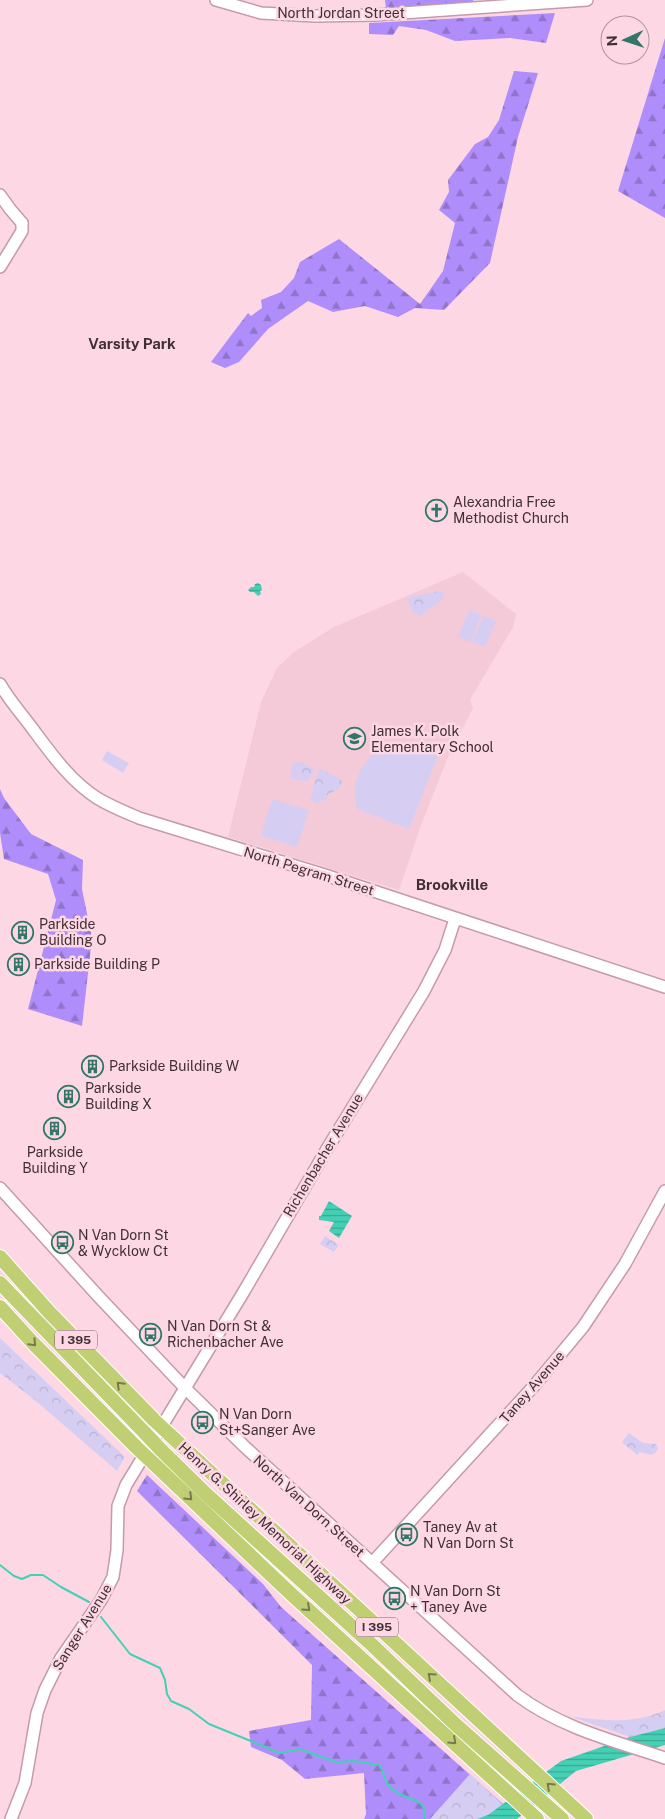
<svg xmlns="http://www.w3.org/2000/svg" width="665" height="1819" font-family="'Public Sans',sans-serif">
<style>
.built{fill:#f5cad8}
.green{fill:#d6cef2}
.forest{fill:url(#forest-firs)}
.park{fill:url(#park-crowns)}
.water{fill:url(#water-rules)}
.lines{fill:none;stroke-linecap:round;stroke-linejoin:round}
.stream{stroke:#44d0b4;stroke-width:2}
.secondary-casing{stroke:#c69aa9;stroke-width:14}
.highway-casing{stroke:#fff;stroke-width:16}
.secondary{stroke:#fff;stroke-width:11}
.highway{stroke:#c1cf74;stroke-width:14}
.highway-bridge-casing{stroke:#fff;stroke-width:16;stroke-linecap:butt}
.highway-bridge{stroke:#c1cf74;stroke-width:14}
.oneway{stroke:#7a7751}
.labels{text-anchor:middle;stroke-width:5;stroke-linejoin:round;paint-order:stroke}
.shield{fill:#fdd8e4;stroke:#79626a;stroke-width:1}
.shield-label{font-size:12px;font-weight:bold;fill:#402f35}
.street-label{font-size:14px;fill:#402f35;stroke:#fdd8e4}
.poi-label{font-size:14px;fill:#402f35;stroke:#fdd8e4;text-anchor:start}
.neighbourhood-label{font-size:15px;font-weight:bold;fill:#402f35;stroke:#fdd8e4}
</style>
<defs>
<pattern id="forest-firs" width="22" height="20" patternUnits="userSpaceOnUse" patternTransform="scale(1.25)"><rect width="22" height="20" fill="#af8dfa"/><path d="M5 1l3.5 6h-7zM16 11l3.5 6h-7z" fill="#9074cb"/></pattern>
<pattern id="park-crowns" width="20" height="18" patternUnits="userSpaceOnUse" patternTransform="scale(1.25)"><rect width="20" height="18" fill="#d6cef2"/><path d="M2 6a3 3 0 1 1 6 0M12 15a3 3 0 1 1 6 0" fill="none" stroke="#b9b1d0"/></pattern>
<pattern id="water-rules" width="6" height="5" patternUnits="userSpaceOnUse" patternTransform="scale(1.25)"><rect width="6" height="5" fill="#44d0b4"/><path d="M0 2.5h6" fill="none" stroke="#3aa993"/></pattern>
</defs>
<rect width="100%" height="100%" fill="#fdd8e4"/>
<path class="built" d="M463,572L516,614L513,627L470,700L473,708L448,757L420,828L399,890L228,837L261,702L277,668L294,652L334,627Z"/>
<g class="green">
<path d="M469,611L481,615L471,642L458,637Z"/>
<path d="M483,616L496,621L485,647L472,642Z"/>
<path d="M407,746L438,756L409,829L357,809C349,781 361,767 379,747Z"/>
<path d="M107,751L129,763L123,773L102,760Z"/>
<path d="M272,799L309,810L297,847L261,836Z"/>
</g>
<g class="forest">
<path d="M385,0H473L474,2L386,8Z"/>
<path d="M555,13L546,43L510,38L455,41L426,30L399,26L393,35L369,34V23Z"/>
<path d="M665,38V218L618,191Z"/>
<path d="M514,71L538,73L518,137L490,263L444,310L415,308L398,317L365,306L333,312L308,301L268,329L239,362L225,368L211,362L248,313L251,316L262,308L261,300L281,292L294,278L300,262L339,239L420,304L443,271L455,223L439,210L449,192L448,180L475,144L488,137L499,120Z"/>
<path d="M0,789L4,798L31,834L83,860L82,889L92,938L82,1026L28,1009L56,900L48,874L4,859L0,833Z"/>
<path d="M147,1475L263,1584L281,1607L503,1804L488,1815L477,1819H364L366,1814L364,1773L305,1779L282,1760L251,1747L249,1731L311,1720L312,1665L137,1491Z"/>
</g>
<g class="park">
<path d="M442,590L444,598L420,616L413,613L407,598Z"/>
<path d="M301,762L315,769L307,782L290,778L293,763Z"/>
<path d="M319,768L341,779L342,784L339,789L328,794L326,800L315,803L310,800Z"/>
<path d="M325,1236L339,1245L334,1252L320,1244Z"/>
<path d="M0,1338L125,1457L117,1471L37,1402L0,1373Z"/>
<path d="M629,1433L643,1443L656,1444L658,1449L655,1453L651,1455L640,1452L637,1455L622,1442Z"/>
<path d="M665,1710V1728L630,1737L572,1717C608,1720 631,1725 665,1710Z"/>
<path d="M470,1774L518,1819H430Z"/>
</g>
<g class="water">
<path d="M258,583L261,585L262,590L260,591L261,594L258,596L254,592H250L248,590L251,587H254L255,584Z"/>
<path d="M329,1201L352,1216L339,1238L329,1231L334,1222L319,1220V1216H321Z"/>
<path d="M665,1728V1745L576,1771L517,1819H477L488,1815L561,1761L630,1737Z"/>
</g>
<g class="lines">
<g class="stream">
<path d="M0,1565L14,1576L22,1579L31,1575H43L61,1587L89,1602"/>
<path d="M101,1617L130,1654L160,1668L165,1680L167,1694L171,1701L189,1709L209,1724L280,1753L299,1749L336,1762L354,1761L379,1765C385,1773 384,1781 389,1786C400,1798 411,1796 423,1805L425,1819"/>
</g>
<defs>
<g id="secondary">
<path d="M216,0L261,13L315,16L374,15L587,0"/>
<path d="M0,195L10,209L22,223"/>
<path d="M0,267L22,231V223"/>
<path d="M0,684C9,700 21,713 32,728C50,752 70,781 97,798C110,806 125,812 139,818L328,876L665,987"/>
<path d="M0,1188L99,1297L185,1388L245,1447L517,1695C561,1728 614,1741 665,1758"/>
<path d="M372,1563L533,1387L583,1327L625,1264L665,1191"/>
<path d="M11,1819L25,1783L37,1713L45,1690L61,1658L101,1600L113,1577L117,1550L118,1506L126,1485L243,1293L327,1149L424,991L445,950L455,919"/>
</g>
<g id="highway">
<path d="M0,1257L49,1312L154,1420"/>
<path d="M0,1283L145,1433"/>
<path d="M0,1307L32,1342L136,1447"/>
<path d="M169,1434L586,1819"/>
<path d="M161,1450L207,1495L369,1642L456,1725L562,1819"/>
<path d="M153,1463L290,1593L537,1819"/>
</g>
</defs>
<use href="#secondary" class="secondary-casing"/>
<use href="#highway" class="highway-casing"/>
<use href="#secondary" class="secondary"/>
<use href="#highway" class="highway"/>
<defs>
<g id="highway-bridge">
<path d="M154,1420L169,1434"/>
<path d="M145,1433L161,1450"/>
<path d="M136,1447L153,1463"/>
</g>
</defs>
<use href="#highway-bridge" class="highway-bridge-casing"/>
<use href="#highway-bridge" class="highway-bridge"/>
</g>
<defs><path id="oneway-chevron" d="M-2-3.5L2.5 0L-2 3.5" fill="none" stroke-width="1.6" stroke-linecap="round" stroke-linejoin="round" transform="scale(1.25)"/></defs>
<g class="oneway">
<use href="#oneway-chevron" transform="translate(33 1343) rotate(46)"/>
<use href="#oneway-chevron" transform="translate(120 1385) rotate(-135)"/>
<use href="#oneway-chevron" transform="translate(189 1497) rotate(44)"/>
<use href="#oneway-chevron" transform="translate(307 1608) rotate(42)"/>
<use href="#oneway-chevron" transform="translate(431 1676) rotate(-138)"/>
<use href="#oneway-chevron" transform="translate(453 1741) rotate(43)"/>
<use href="#oneway-chevron" transform="translate(550 1786) rotate(-137)"/>
</g>
<defs>
<symbol id="church-ring" viewBox="-11 -11 22 22"><circle r="9.5" fill="#fdd8e4" stroke="#337566" stroke-width="1.5"/><path d="M-1.2-6h2.4v3.5h3.3v2.4h-3.3V6h-2.4V-.1h-3.3v-2.4h3.3Z" fill="#337566"/></symbol>
<symbol id="school-ring" viewBox="-11 -11 22 22"><circle r="9.5" fill="#fdd8e4" stroke="#337566" stroke-width="1.5"/><path d="M0-5L7-2L0 1L-7-2ZM-4 1L0 2.5L4 1V4Q0 6-4 4Z" fill="#337566"/></symbol>
<symbol id="building-ring" viewBox="-11 -11 22 22"><circle r="9.5" fill="#fdd8e4" stroke="#337566" stroke-width="1.5"/><path d="M-4-6H4V6H1V3H-1V6H-4ZM-2.5-4.3h1.7v1.8h-1.7ZM.8-4.3h1.7v1.8H.8ZM-2.5-1h1.7V.8h-1.7ZM.8-1h1.7V.8H.8Z" fill="#337566"/></symbol>
<symbol id="bus-ring" viewBox="-11 -11 22 22"><circle r="9.5" fill="#fdd8e4" stroke="#337566" stroke-width="1.5"/><path d="M-5-6H5V4H4V6H2V4H-2V6H-4V4H-5ZM-3.5-4V0h7V-4ZM-3.5 1.2v1.5H-2V1.2ZM2 1.2v1.5H3.5V1.2Z" fill="#337566"/></symbol>
</defs>
<g fill-rule="evenodd">
<use href="#church-ring" x="424" y="498" width="25" height="25"/>
<use href="#school-ring" x="342" y="726" width="25" height="25"/>
<use href="#building-ring" x="10" y="920" width="25" height="25"/>
<use href="#building-ring" x="6" y="952" width="25" height="25"/>
<use href="#building-ring" x="80" y="1054" width="25" height="25"/>
<use href="#building-ring" x="56" y="1084" width="25" height="25"/>
<use href="#building-ring" x="42" y="1116" width="25" height="25"/>
<use href="#bus-ring" x="50" y="1230" width="25" height="25"/>
<use href="#bus-ring" x="138" y="1322" width="25" height="25"/>
<use href="#bus-ring" x="190" y="1410" width="25" height="25"/>
<use href="#bus-ring" x="394" y="1522" width="25" height="25"/>
<use href="#bus-ring" x="382" y="1586" width="25" height="25"/>
</g>
<g class="labels">
<g class="shield">
<rect x="55" y="1330.5" width="42" height="19" rx="4"/>
<rect x="356" y="1617.5" width="42" height="19" rx="4"/>
</g>
<g class="shield-label">
<text x="76" y="1344">I 395</text>
<text x="377" y="1631">I 395</text>
</g>
<g class="street-label">
<text x="341" y="18">North Jordan Street</text>
<text transform="translate(309 871) rotate(17)" y="5">North Pegram Street</text>
<text transform="translate(323 1155) rotate(-59)" y="5">Richenbacher Avenue</text>
<text transform="translate(532 1387) rotate(-49)" y="5">Taney Avenue</text>
<text transform="translate(309 1506) rotate(42)" y="5">North Van Dorn Street</text>
<text transform="translate(265 1523) rotate(43)" y="5">Henry G. Shirley Memorial Highway</text>
<text transform="translate(82 1627) rotate(-58)" y="5">Sanger Avenue</text>
</g>
<g class="poi-label">
<text x="453" y="507">Alexandria Free<tspan x="453" dy="16">Methodist Church</tspan></text>
<text x="371" y="736">James K. Polk<tspan x="371" dy="16">Elementary School</tspan></text>
<text x="39" y="929">Parkside<tspan x="39" dy="16">Building O</tspan></text>
<text x="34" y="969">Parkside Building P</text>
<text x="109" y="1071">Parkside Building W</text>
<text x="85" y="1093">Parkside<tspan x="85" dy="16">Building X</tspan></text>
<text x="55" y="1157" text-anchor="middle">Parkside<tspan x="55" dy="16">Building Y</tspan></text>
<text x="78" y="1240">N Van Dorn St<tspan x="78" dy="16">&amp; Wycklow Ct</tspan></text>
<text x="167" y="1331">N Van Dorn St &amp;<tspan x="167" dy="16">Richenbacher Ave</tspan></text>
<text x="219" y="1419">N Van Dorn<tspan x="219" dy="16">St+Sanger Ave</tspan></text>
<text x="423" y="1532">Taney Av at<tspan x="423" dy="16">N Van Dorn St</tspan></text>
<text x="410" y="1596">N Van Dorn St<tspan x="410" dy="16">+ Taney Ave</tspan></text>
</g>
<g class="neighbourhood-label">
<text x="132" y="349">Varsity Park</text>
<text x="452" y="890">Brookville</text>
</g>
</g>
<g transform="translate(625 40) rotate(267)"><circle r="24" fill="#fdd8e4" stroke="#b1949e"/>
<path d="M0-4L9 19L0 12L-9 19Z" fill="#337566"/>
<text y="-8" font-size="14" font-weight="bold" text-anchor="middle" fill="#402f35">N</text>
</g>
</svg>
